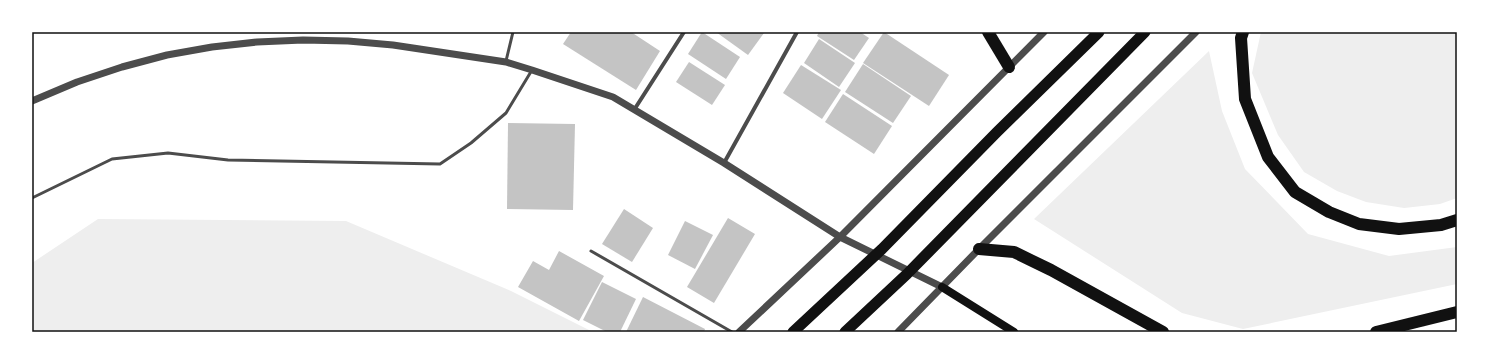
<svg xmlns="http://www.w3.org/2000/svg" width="1489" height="364" font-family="Inter,sans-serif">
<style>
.green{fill:#eee}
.building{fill:#c4c4c4}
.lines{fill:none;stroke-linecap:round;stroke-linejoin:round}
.service{stroke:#4c4c4c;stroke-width:3}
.minor{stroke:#4c4c4c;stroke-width:4}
.tertiary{stroke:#4c4c4c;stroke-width:7}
.secondary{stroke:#111;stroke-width:8}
.trunk{stroke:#111;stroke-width:11}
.motorway{stroke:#111;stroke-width:12}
.neatline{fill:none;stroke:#111;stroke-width:1.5}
</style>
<rect width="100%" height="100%" fill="#fff"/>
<g class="green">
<path d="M1261,32H1457V198L1440,204L1404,208L1366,202L1337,191L1304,172L1278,135L1252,73Z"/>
<path d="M1209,51L1222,111L1245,169L1308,234L1389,256L1457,247V284L1243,329L1182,313L1034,219Z"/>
<path d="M98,219L346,221L511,291L593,332H32V263Z"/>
</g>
<g class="building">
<path d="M571,32H631L660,51L636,90L563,44Z"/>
<path d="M702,32L740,57L726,79L688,54Z"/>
<path d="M716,32H763L764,33L748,55Z"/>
<path d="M819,32H860L869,38L854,60L817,36Z"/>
<path d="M884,32L949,75L929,106L863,63Z"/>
<path d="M819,39L855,63L839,87L804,63Z"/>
<path d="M689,62L725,85L712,105L676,82Z"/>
<path d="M863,64L911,96L893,123L845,92Z"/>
<path d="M801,65L841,90L822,119L783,93Z"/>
<path d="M843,94L892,126L874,154L825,122Z"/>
<path d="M508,123L575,124L573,210L507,209Z"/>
<path d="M624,209L653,228L632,262L602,244Z"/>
<path d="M728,218L755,234L714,303L687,287Z"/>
<path d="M685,221L713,235L695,269L668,255Z"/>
<path d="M559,251L604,276L579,321L518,287L533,261L549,270Z"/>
<path d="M602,282L636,299L620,332H607L583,320Z"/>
<path d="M643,297L705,329L704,332H626Z"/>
</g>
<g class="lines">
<g class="service">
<path d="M506,61L513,32"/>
<path d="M32,198L112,159L168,153L228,160L440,164L471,143L506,113L532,70"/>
<path d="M591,251L732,332"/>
</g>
<g class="minor">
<path d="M634,110L684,32"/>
<path d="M724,163L797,32"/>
</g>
<g class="tertiary">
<path d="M32,101L77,82L122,67L167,55L212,47L257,42L303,40L348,41L393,45L506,62L532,70L613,97L724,163L840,237L942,287"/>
<path d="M739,332L840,237L1044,32"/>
<path d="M898,332L979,249L1196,32"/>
</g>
<path class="secondary" d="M942,287L1014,332"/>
<g class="trunk">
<path d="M793,332L882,249L997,132L1099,32"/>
<path d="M845,332L907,274L1145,32"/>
</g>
<g class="motorway">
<path d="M988,32L1009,67"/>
<path d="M1243,32L1241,38L1245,99L1268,157L1295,192L1329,212L1359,224L1399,229L1441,225L1457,220"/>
<path d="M979,249L1014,252L1051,270L1163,332"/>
<path d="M1376,332L1457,312"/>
</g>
</g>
<rect width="1489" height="364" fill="none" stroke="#ffffff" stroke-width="66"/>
<rect x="33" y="33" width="1423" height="298" class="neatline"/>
</svg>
